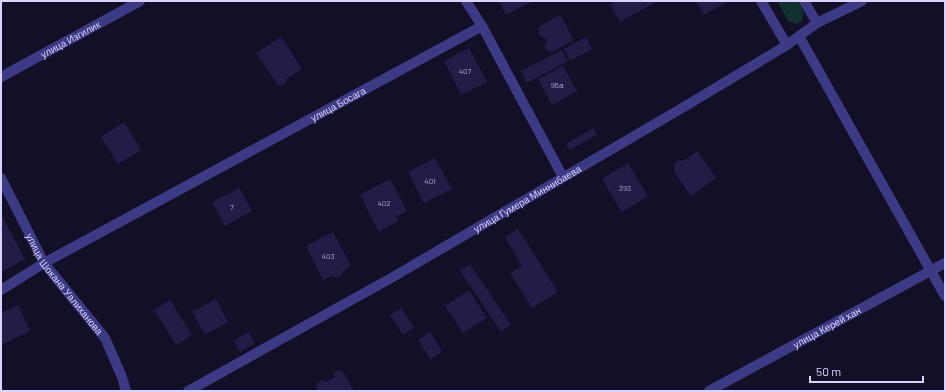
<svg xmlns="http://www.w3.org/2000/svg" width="946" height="392" font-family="Barlow,sans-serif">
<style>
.green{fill:#12302f}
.building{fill:#241b47}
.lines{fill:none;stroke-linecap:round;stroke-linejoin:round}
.minor{stroke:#3d3a85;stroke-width:10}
.labels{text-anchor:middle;stroke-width:4;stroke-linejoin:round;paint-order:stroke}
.number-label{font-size:8px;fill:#aca6d1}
.street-label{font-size:10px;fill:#d9d4ff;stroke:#130f26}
</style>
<rect width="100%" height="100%" fill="#130f26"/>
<path class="green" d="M777,1H798L804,13L802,21L796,24L788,21Z"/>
<g class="building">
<path d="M499,1H533L506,15Z"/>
<path d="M616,1H653L654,3L620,22L610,4Z"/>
<path d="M696,1H729L704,15Z"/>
<path d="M560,15L574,40L552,52L547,51L544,45L547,41L546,39L539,35V27Z"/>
<path d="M281,37L302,69L286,79V83L281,86L277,84L256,53Z"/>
<path d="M586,37L592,49L570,61L564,49Z"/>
<path d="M469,48L487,82L461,95L444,61Z"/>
<path d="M562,50L568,61L527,83L521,71Z"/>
<path d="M563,66L577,91L552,105L538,79Z"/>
<path d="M124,122L141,150L118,164L101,137Z"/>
<path d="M593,128L597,135L570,150L566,144Z"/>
<path d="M697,151L716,178L691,196L674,172V164L678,161L685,160Z"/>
<path d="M435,158L452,189L424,203L408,172Z"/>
<path d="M628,163L648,196L622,212L602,179Z"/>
<path d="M390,179L407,211L396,217L398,221L379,232L360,195Z"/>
<path d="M239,188L252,211L225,226L212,202Z"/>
<path d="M1,214L25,259L1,272Z"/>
<path d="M518,229L558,292L532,308L510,273L522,266L505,237Z"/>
<path d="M333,232L351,266L343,271L342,275L338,278L332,276L323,280L306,246Z"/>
<path d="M470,264L511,325L501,332L460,271Z"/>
<path d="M469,290L487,318L463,333L445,306Z"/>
<path d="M216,299L228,322L205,335L192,312Z"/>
<path d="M170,300L192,335L176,345L154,310Z"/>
<path d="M18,305L30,331L1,345V313Z"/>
<path d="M401,308L414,327L403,335L390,315Z"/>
<path d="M249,332L255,343L240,352L234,341Z"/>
<path d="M430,332L442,352L430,359L418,340Z"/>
<path d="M339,370L343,372L354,391H317V383L322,380L326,382L334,378V373Z"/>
</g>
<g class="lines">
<g class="minor">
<path d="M466,1L482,26L563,177"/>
<path d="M761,1L787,45"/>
<path d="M804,1L817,23"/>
<path d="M799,36L945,296"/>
<path id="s1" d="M1,77L140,1"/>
<path id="s2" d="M1,178L44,263L105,338L122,377L126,391"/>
<path id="s3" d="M1,290L44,263L482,26"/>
<path id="s4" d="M188,391L393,277L677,111L787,45L817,23L862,1"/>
<path id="s5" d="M709,391L945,263"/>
</g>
</g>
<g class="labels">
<g class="number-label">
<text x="465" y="74">407</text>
<text x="557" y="88">96а</text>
<text x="430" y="184">401</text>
<text x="625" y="191">393</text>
<text x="384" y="206">402</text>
<text x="232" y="210">7</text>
<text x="328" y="259">403</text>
</g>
<g class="street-label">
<text dy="4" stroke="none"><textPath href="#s1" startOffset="79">улица Изгилик</textPath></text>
<text dy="4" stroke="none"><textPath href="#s3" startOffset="385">улица Босага</textPath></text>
<text dy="4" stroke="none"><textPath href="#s4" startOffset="390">улица Гумера Миннибаева</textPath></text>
<text dy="4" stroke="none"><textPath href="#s2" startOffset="124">улица Шокана Уалиханова</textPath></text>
<text dy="4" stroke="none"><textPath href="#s5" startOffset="134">улица Керей хан</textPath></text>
</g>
</g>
<rect width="946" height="392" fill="none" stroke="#d9d4ff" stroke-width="4"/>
<path d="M810 376v6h113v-6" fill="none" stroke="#d9d4ff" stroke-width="2"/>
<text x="816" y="376" font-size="12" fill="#d9d4ff" stroke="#130f26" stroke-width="3" paint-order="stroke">50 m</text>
</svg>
